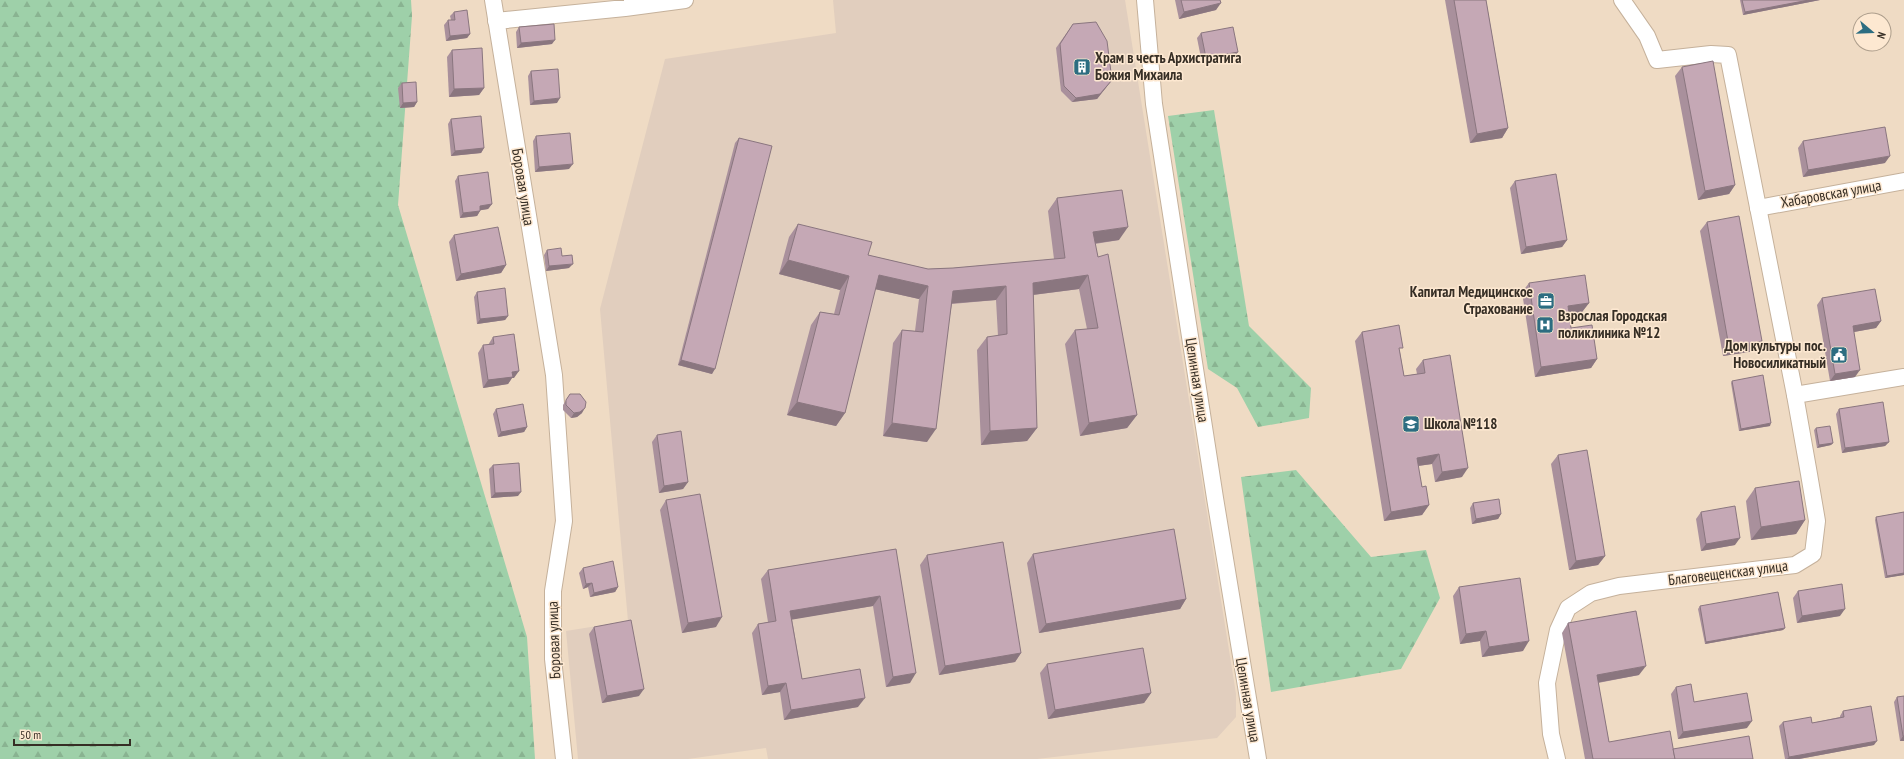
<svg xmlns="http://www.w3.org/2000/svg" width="1904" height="759" font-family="'PT Sans Narrow',sans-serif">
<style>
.medical{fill:#e1cebe}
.forest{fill:url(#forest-firs)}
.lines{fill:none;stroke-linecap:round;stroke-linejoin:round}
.minor-casing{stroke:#c5b19b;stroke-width:18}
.minor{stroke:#fff;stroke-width:16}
.wall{fill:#a9909c}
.shaded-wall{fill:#8a767f}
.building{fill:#c5a8b5;stroke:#8a767f}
.labels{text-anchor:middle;stroke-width:3;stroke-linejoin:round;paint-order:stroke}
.poi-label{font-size:15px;font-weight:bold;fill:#362e25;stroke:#fde8d1;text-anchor:start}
.street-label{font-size:15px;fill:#362e25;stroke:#fde8d1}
</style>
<defs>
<pattern id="forest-firs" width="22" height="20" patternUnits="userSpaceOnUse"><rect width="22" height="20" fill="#9ed0a9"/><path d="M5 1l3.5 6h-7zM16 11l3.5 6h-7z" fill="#89b391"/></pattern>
</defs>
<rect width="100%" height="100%" fill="#efdbc4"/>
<path class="medical" d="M833,0H1125L1236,694V717L1217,738L1037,759H768L766,748L688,759H578L566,631L628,621L600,309L665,59L836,33Z"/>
<g class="forest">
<path d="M0,0H411L412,16L398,205L527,637L535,759H0Z"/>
<path d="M1214,110L1249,326L1311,388L1309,418L1258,427L1237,388L1208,369L1168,116Z"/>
<path d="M1296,470L1371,557L1426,550L1440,598L1401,669L1271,692L1241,477Z"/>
</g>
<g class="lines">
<defs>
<g id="minor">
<path d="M493,0L554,375L564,521L553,591V659L564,759"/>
<path d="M1145,0L1154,104L1215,498L1258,759"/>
<path d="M496,21L625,8L685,0"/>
<path d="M1758,208L1904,181"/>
<path d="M1795,395L1904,377"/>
<path d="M1557,759L1551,734L1547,683L1558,630L1568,608L1591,593L1619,586L1795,565L1813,554L1817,521L1809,474L1795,395L1728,55L1711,54L1657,60L1647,36L1622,0"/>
</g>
</defs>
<use href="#minor" class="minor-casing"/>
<use href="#minor" class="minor"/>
</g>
<g class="wall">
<path d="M1175,0H1220L1216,10L1179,19Z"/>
<path d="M1445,0H1486L1508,128L1502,138L1470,143Z"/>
<path d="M1740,0H1820L1743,15Z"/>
<path d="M454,12L470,34L467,38L446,41L444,25L448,20H451L450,16Z"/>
<path d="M1073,24L1108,85L1097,99L1072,102L1061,91L1056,48Z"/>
<path d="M519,27L552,44L517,48L516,32Z"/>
<path d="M1201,33L1238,52L1234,57L1202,63L1197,38Z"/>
<path d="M452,50L484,88L479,95L449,97L447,57Z"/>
<path d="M1682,67L1735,185L1729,194L1698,200L1675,76Z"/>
<path d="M531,71L557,103L530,105L528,76Z"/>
<path d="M402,83L417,102L414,107L400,108L398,88Z"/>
<path d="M451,119L484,148L481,153L451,156L448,124Z"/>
<path d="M536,136L569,169L535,172L533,141Z"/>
<path d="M739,138L712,374L678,365L735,143Z"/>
<path d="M1803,141L1885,163L1803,177L1798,148Z"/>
<path d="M458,176L492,204L488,209L480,210V211L477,216L460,218L455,181Z"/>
<path d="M1515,181L1567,240L1562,247L1521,254L1510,188Z"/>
<path d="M1057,198L1119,240L1095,244L1137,415L1127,428L1080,436L1065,344L1075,330L1087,329L1079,289L1033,295L1037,428L1027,441L981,445L977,350L987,337L998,336L996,300L952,304L927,442L883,436L893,343L902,330L915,331L919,299L875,289L845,413L836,426L787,415L811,325L820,312L834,314L840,290L779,274L789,237L798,224L868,255L928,269L953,268L1054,259L1048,211Z"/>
<path d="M1707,222L1762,341L1755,351L1723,356L1700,231Z"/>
<path d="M454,235L506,265L501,273L456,281L449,242Z"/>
<path d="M547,250L562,256L569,268L546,271L544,255Z"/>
<path d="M1529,283L1589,303L1582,312L1569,315L1571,328L1597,359L1591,368L1535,377L1522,292Z"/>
<path d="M477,292L508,316L505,320L477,324L474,297Z"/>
<path d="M1822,298L1881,321L1876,328L1854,332L1855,377L1830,381L1817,305Z"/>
<path d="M1362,332L1400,352L1404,376L1417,374L1416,369L1423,360L1462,477L1435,482L1432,464L1418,466L1422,487L1429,505L1422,515L1384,521L1355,341Z"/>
<path d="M493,337L514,378H512L508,384L483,388L478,353L483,345H488Z"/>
<path d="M1732,381L1770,426L1739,431L1731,383Z"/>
<path d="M570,394L582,413L577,417L571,418L563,410V405Z"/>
<path d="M496,409L527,427L524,432L498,437L493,414Z"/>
<path d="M1839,409L1889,442L1885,446L1842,453L1836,414Z"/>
<path d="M1816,428L1833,443L1831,445L1817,448L1814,430Z"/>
<path d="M657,435L688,482L683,489L659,493L652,442Z"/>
<path d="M1558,455L1605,556L1598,565L1569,570L1551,464Z"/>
<path d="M493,465L518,496L491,498L489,469Z"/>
<path d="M1755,488L1805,520L1796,534L1751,540L1746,501Z"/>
<path d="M666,500L716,627L682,633L660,510Z"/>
<path d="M1473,503L1501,514L1498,519L1472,524L1470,508Z"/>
<path d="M1701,512L1735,545L1701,551L1696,519Z"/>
<path d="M1904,512V575L1885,578L1875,520L1876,517Z"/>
<path d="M896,549L910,683L886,687L873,606L792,619L802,679L858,707L784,720L780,692L762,695L752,633L758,624L768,622L761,579L768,570Z"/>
<path d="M1033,554L1186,599L1180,609L1039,633L1027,563Z"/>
<path d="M927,555L1021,653L1015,662L939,675L920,565Z"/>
<path d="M583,568L618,587L615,592L590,597L588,587L583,589L579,573Z"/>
<path d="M1459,587L1523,651L1482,657L1480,641L1460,644L1453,596Z"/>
<path d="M1798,591L1840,616L1797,623L1793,598Z"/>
<path d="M1700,606L1785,628L1783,630L1705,644L1698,609Z"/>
<path d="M1568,623L1639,675L1598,683L1609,742L1673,749L1753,759H1585L1562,633Z"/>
<path d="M594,627L639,696L602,703L589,634Z"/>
<path d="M1047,664L1151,693L1144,703L1048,719L1040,673Z"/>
<path d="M1676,687L1694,702L1747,728L1678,739L1671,694Z"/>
<path d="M1904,696V741H1900L1894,702L1897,697Z"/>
<path d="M1843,711L1874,745L1799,759H1785L1779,726L1783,722L1812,723L1840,717V716Z"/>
</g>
<g class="shaded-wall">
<path d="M1809,0H1820L1743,15L1745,12Z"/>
<path d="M1221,3L1216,10L1179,19L1184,12Z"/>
<path d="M470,34L467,38L446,41L450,36Z"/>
<path d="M555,40L552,44L517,48L521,43Z"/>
<path d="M1238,52L1234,57L1202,63L1206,58Z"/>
<path d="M1112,80L1097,99L1072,102L1076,98Z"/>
<path d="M484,88L479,95L449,97L454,89Z"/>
<path d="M560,98L557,103L530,105L534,101Z"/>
<path d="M417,102L414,107L400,108L403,103Z"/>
<path d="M1508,128L1502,138L1470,143L1477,134Z"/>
<path d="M484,148L481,153L451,156L455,151Z"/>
<path d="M1890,156L1885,163L1803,177L1808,170Z"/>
<path d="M573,164L569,169L535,172L539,167Z"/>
<path d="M1735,185L1729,194L1698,200L1705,191Z"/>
<path d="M492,204L488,209L476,211L480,206Z"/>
<path d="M480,211L477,216L460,218L463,213Z"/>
<path d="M1128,227L1119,240L1083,245L1093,232Z"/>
<path d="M1567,240L1562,247L1521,254L1526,247Z"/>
<path d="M788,260L849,276L840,290L779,274Z"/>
<path d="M573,264L569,268L546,271L549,266Z"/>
<path d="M506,265L501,273L456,281L461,274Z"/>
<path d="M879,275L928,286L919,299L870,288Z"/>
<path d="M1088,275L1079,289L1024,296L1033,283Z"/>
<path d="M1006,286L996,300L944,304L953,291Z"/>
<path d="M1589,303L1582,312L1561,316L1568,306Z"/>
<path d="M508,316L505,320L477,324L480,319Z"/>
<path d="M1881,321L1876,328L1848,333L1853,326Z"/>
<path d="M1762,341L1755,351L1723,356L1729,347Z"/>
<path d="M1597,359L1591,368L1535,377L1541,367Z"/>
<path d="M681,360L715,369L712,374L678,365Z"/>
<path d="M1860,370L1855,377L1830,381L1835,374Z"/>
<path d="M519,371L514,378H512L508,384L483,388L488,380L512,372Z"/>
<path d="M797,402L845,413L836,426L787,415Z"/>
<path d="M585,408L582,413L577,417L571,418L574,413Z"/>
<path d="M1137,415L1127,428L1080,436L1089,423Z"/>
<path d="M892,423L936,429L927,442L883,436Z"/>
<path d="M1771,423L1770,426L1739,431L1741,429Z"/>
<path d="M527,427L524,432L498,437L501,432Z"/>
<path d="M1037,428L1027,441L981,445L990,431Z"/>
<path d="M1889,442L1885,446L1842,453L1845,448Z"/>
<path d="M1833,443L1831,445L1817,448L1819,445Z"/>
<path d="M1439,454L1432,464L1410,467L1417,458Z"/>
<path d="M1468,468L1462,477L1435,482L1442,472Z"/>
<path d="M688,482L683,489L659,493L664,486Z"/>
<path d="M521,492L518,496L491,498L495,493Z"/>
<path d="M1429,505L1422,515L1384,521L1391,512Z"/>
<path d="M1501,514L1498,519L1472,524L1476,519Z"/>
<path d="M1805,520L1796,534L1751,540L1761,527Z"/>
<path d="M1740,538L1735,545L1701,551L1706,544Z"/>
<path d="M1605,556L1598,565L1569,570L1576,561Z"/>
<path d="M1904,573V575L1885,578L1887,576Z"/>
<path d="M592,583L588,587L583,589L586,584Z"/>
<path d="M618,587L615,592L590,597L594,593Z"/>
<path d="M880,596L873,606L784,621L790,611Z"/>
<path d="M1186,599L1180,609L1039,633L1046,624Z"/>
<path d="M1845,609L1840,616L1797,623L1802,616Z"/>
<path d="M722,617L716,627L682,633L688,623Z"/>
<path d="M1785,628L1783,630L1705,644L1706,642Z"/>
<path d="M1486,631L1480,641L1460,644L1466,634Z"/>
<path d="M1529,641L1523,651L1482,657L1489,647Z"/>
<path d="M1021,653L1015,662L939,675L945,666Z"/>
<path d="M1646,666L1639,675L1590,684L1597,675Z"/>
<path d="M916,673L910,683L886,687L893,677Z"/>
<path d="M786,683L780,692L762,695L768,686Z"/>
<path d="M644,689L639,696L602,703L607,696Z"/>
<path d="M1151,693L1144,703L1048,719L1055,710Z"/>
<path d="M865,698L858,707L784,720L791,710Z"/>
<path d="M1752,721L1747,728L1678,739L1683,732Z"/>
<path d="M1903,736H1904V741H1900Z"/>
<path d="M1877,741L1874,745L1799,759H1787L1789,757Z"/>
</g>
<g class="building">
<path d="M1181,0H1220L1221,3L1184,12Z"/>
<path d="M1454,0H1486L1508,128L1477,134Z"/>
<path d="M1742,0H1809L1745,12Z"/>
<path d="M467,10L470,34L450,36L448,20H455L454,12Z"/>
<path d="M1096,22L1107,41L1112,80L1100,94L1076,98L1064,86L1060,44L1073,24Z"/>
<path d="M554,24L555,40L521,43L519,27Z"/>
<path d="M1233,27L1238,52L1206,58L1201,33Z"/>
<path d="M482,48L484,88L454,89L452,50Z"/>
<path d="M1713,61L1735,185L1705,191L1682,67Z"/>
<path d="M558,69L560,98L534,101L531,71Z"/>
<path d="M416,82L417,102L403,103L402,83Z"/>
<path d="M481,116L484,148L455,151L451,119Z"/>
<path d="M1885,127L1890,156L1808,170L1803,141Z"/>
<path d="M570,133L573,164L539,167L536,136Z"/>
<path d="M739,138L772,146L715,369L681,360Z"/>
<path d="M488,172L492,204L480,206V211L463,213L458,176Z"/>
<path d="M1556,174L1567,240L1526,247L1515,181Z"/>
<path d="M1122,190L1128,227L1093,232L1098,257L1108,254L1137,415L1089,423L1075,330L1098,328L1088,275L1033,283L1037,428L990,431L987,337L1007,334L1006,286L953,291L936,429L892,423L902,330L923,332L928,286L879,275L845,413L797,402L820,312L839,315L849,276L788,260L798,224L872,242L868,255L928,269L953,268L1065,258L1057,198Z"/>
<path d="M1739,216L1762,341L1729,347L1707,222Z"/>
<path d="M498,227L506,265L461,274L454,235Z"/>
<path d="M561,248L562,256L572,255L573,264L549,266L547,250Z"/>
<path d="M1585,275L1589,303L1568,306L1571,328L1592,325L1597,359L1541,367L1529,283Z"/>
<path d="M505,288L508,316L480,319L477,292Z"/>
<path d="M1875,289L1881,321L1853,326L1860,370L1835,374L1822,298Z"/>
<path d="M1399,325L1403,348H1399L1404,376L1425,373L1423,360L1450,355L1468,468L1442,472L1439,454L1417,458L1422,487L1426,486L1429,505L1391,512L1362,332Z"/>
<path d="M514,334L519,371L512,372L513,377L488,380L483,345L494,344L493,337Z"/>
<path d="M1763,375L1771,423L1741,429L1732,381Z"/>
<path d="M570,394H580L586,402L585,408L580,412L574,413L566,405V400Z"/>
<path d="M1883,402L1889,442L1845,448L1839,409Z"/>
<path d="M523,404L527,427L501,432L496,409Z"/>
<path d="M1830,426L1833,443L1819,445L1816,428Z"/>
<path d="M681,431L688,482L664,486L657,435Z"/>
<path d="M1587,450L1605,556L1576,561L1558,455Z"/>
<path d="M519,463L521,492L495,493L493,465Z"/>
<path d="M1799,481L1805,520L1761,527L1755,488Z"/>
<path d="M700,494L722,617L688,623L666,500Z"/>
<path d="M1499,499L1501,514L1476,519L1473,503Z"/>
<path d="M1735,506L1740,538L1706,544L1701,512Z"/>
<path d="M1904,512V573L1887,576L1876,517Z"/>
<path d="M1174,529L1186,599L1046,624L1033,554Z"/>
<path d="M1003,542L1021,653L945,666L927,555Z"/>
<path d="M896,549L916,673L893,677L880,596L790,611L802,679L860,669L865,698L791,710L786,683L768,686L758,624L776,621L768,570Z"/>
<path d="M613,561L618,587L594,593L592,583L586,584L583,568Z"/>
<path d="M1520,578L1529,641L1489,647L1486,631L1466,634L1459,587Z"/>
<path d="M1842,584L1845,609L1802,616L1798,591Z"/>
<path d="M1778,592L1785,628L1706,642L1700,606Z"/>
<path d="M1636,611L1646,666L1597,675L1609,742L1670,731L1675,759H1593L1568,623Z"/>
<path d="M631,620L644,689L607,696L594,627Z"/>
<path d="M1143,648L1151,693L1055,710L1047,664Z"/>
<path d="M1691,684L1694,702L1747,693L1752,721L1683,732L1676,687Z"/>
<path d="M1904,696V736H1903L1897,697Z"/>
<path d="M1871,706L1877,741L1789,757L1783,722L1811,717L1812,723L1844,717L1843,711Z"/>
<path d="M1749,736L1753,759H1675L1673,749Z"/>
</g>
<defs>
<symbol id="building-square" viewBox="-11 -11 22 22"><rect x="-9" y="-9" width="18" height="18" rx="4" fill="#2c6d81" stroke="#fde8d1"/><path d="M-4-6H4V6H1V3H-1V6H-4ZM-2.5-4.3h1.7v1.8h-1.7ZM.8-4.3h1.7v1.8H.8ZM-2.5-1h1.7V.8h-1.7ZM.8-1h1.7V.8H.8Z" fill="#fff"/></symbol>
<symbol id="office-square" viewBox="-11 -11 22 22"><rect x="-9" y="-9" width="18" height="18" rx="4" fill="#2c6d81" stroke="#fde8d1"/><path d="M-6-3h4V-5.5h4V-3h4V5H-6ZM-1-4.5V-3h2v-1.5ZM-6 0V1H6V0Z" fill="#fff"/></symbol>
<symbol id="hospital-square" viewBox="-11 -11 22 22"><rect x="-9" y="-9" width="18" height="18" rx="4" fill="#2c6d81" stroke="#fde8d1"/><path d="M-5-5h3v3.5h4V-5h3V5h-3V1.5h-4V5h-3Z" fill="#fff"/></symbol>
<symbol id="civic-square" viewBox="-11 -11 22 22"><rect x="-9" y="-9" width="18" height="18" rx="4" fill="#2c6d81" stroke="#fde8d1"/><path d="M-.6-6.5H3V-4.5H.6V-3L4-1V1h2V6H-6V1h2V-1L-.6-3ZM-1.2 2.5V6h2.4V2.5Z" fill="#fff"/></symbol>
<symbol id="school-square" viewBox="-11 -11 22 22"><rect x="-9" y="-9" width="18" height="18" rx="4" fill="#2c6d81" stroke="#fde8d1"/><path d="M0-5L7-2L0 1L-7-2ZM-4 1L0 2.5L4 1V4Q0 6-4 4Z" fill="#fff"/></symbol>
</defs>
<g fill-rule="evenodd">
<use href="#building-square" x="1072" y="57" width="20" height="20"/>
<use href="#office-square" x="1536" y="291" width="20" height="20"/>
<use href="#hospital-square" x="1535" y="315" width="20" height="20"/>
<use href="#civic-square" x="1829" y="345" width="20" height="20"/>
<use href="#school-square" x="1401" y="414" width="20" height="20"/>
</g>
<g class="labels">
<g class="poi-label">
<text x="1095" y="63">Храм в честь Архистратига<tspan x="1095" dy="17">Божия Михаила</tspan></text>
<text x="1533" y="297" text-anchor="end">Капитал Медицинское<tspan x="1533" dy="17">Страхование</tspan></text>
<text x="1558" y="321">Взрослая Городская<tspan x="1558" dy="17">поликлиника №12</tspan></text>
<text x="1826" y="351" text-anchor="end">Дом культуры пос.<tspan x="1826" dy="17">Новосиликатный</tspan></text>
<text x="1424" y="429">Школа №118</text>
</g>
<g class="street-label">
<text transform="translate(523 187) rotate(81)" y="5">Боровая улица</text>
<text transform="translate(1831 194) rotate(-10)" y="5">Хабаровская улица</text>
<text transform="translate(1197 380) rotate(81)" y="5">Целинная улица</text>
<text transform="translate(1728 573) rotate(-7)" y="5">Благовещенская улица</text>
<text transform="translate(554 640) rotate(-92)" y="5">Боровая улица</text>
<text transform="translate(1248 700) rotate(80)" y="5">Целинная улица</text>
</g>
</g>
<g transform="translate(1872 32) rotate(109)"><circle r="19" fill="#fde8d1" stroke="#ad9e8c"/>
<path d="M0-3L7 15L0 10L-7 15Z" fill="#2c6d81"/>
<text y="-6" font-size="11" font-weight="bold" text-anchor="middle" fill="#362e25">N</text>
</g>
<path d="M14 739v6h116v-6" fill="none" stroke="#362e25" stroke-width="2"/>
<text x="20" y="739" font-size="12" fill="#362e25" stroke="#fde8d1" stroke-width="3" paint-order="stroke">50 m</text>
</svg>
